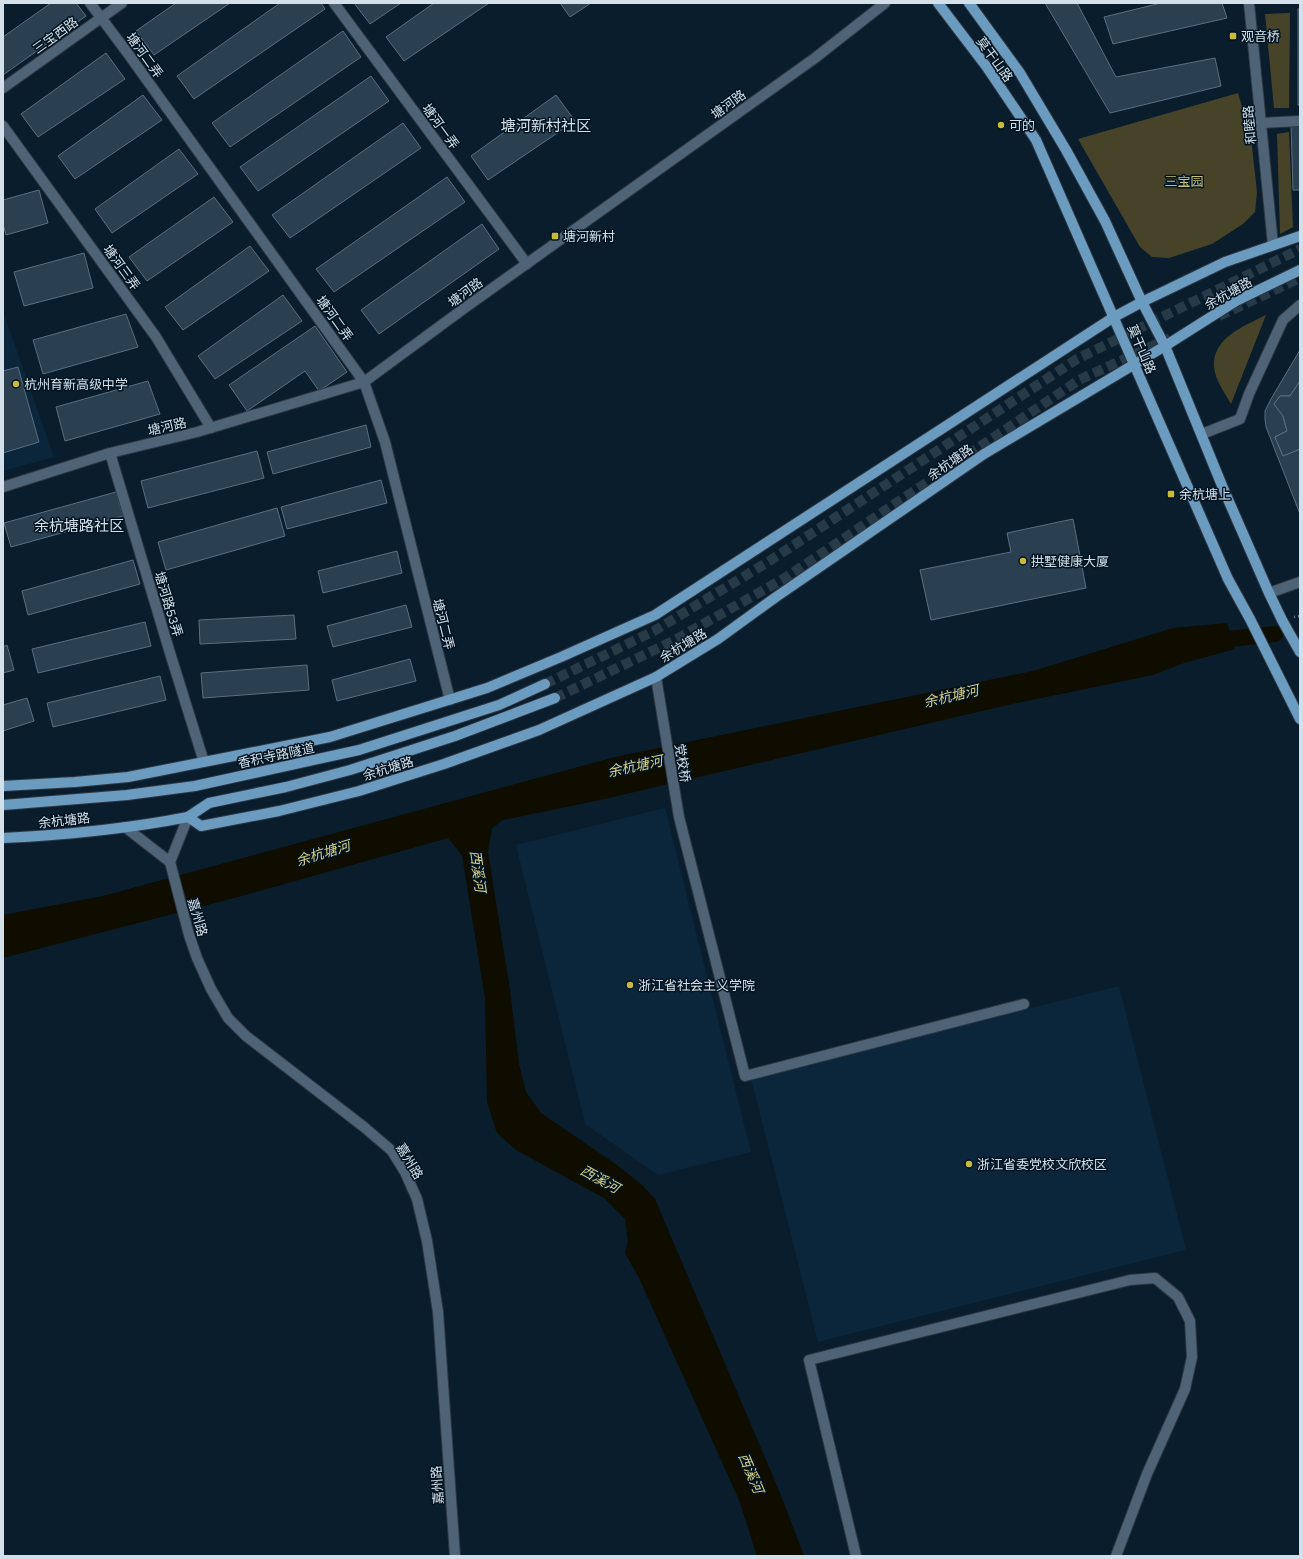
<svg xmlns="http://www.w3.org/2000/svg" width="1303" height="1559" font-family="'Work Sans','Noto Sans SC',sans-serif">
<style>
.built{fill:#0b263a}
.green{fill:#464329}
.water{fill:#0f0c00}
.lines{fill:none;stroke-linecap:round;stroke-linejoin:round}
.canal{stroke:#0f0c00;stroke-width:16}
.building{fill:#2a3f50;stroke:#586f82}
.major-tunnel{stroke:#273a48;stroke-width:10;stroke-dasharray:10 5;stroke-linecap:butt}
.minor-casing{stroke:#2e3743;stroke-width:12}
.major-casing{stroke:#2e3743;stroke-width:12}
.path{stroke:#71818e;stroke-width:2.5;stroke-dasharray:1 3;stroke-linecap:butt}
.minor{stroke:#4e6476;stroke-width:10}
.major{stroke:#6c9bc0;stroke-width:10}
.poi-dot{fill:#c9ba3a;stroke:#021422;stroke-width:1.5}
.labels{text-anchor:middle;stroke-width:3;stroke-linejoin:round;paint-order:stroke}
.street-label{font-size:13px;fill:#d3e0ea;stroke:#021422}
.poi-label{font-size:13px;fill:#d3e0ea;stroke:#021422;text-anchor:start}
.park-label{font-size:13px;fill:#cac278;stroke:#021422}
.water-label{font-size:14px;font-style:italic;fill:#d6ce84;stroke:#021422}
.quarter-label{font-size:15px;fill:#d3e0ea;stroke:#021422}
</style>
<rect width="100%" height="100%" fill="#091d2c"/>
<g class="built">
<path d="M3,311L54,457L3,471Z"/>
<path d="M665,808L751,1152L658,1175L585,1124L516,845Z"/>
<path d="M1119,986L1186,1250L818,1342L751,1078Z"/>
</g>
<g class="green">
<path d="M1290,13L1289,108H1274L1265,14Z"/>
<path d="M1238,93L1246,121L1252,147L1257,192L1255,212L1243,224L1212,244L1169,258L1152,257L1140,247L1078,139Z"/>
<path d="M1289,132L1293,227L1280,234L1277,134Z"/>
<path d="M1266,315L1231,404C1225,393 1215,380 1214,367C1212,338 1244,326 1266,315Z"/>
</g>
<path class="water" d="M1227,623L1235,649L1184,663L1153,675L1012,704L600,800L503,820L492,828L488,852L510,990L519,1064L526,1092L541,1113L614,1163L641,1184L655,1199L780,1493L804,1556H757L739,1500L639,1278L625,1253L628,1242L625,1219L604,1198L516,1150L497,1133L487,1102L485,998L462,855L448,838L238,897L3,958V915L103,896L615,757L1033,671L1173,628Z"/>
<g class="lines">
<path class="canal" d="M1211,641L1275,634"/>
</g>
<g class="building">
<path d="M51,3H76L86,16L3,75V37Z"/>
<path d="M176,3H230L154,55L136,31Z"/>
<path d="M280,3H321L325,9L194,99L177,76Z"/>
<path d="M354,3H401L370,24Z"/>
<path d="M434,3H489L404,61L386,37Z"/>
<path d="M560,3H591L570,17Z"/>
<path d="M1045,3H1077L1116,77L1215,58L1221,86L1110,113Z"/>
<path d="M1161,3H1222L1227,18L1113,44L1104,17Z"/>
<rect x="1298" y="9" width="2" height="96"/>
<path d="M343,31L361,57L230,147L212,123Z"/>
<path d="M106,53L125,79L38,137L21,114Z"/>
<path d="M371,76L389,101L258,191L240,167Z"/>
<path d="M143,95L162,120L75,179L58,156Z"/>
<path d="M556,95L575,121L488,180L471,156Z"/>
<path d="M1300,122V190H1293L1291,123Z"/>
<path d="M403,123L421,148L290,238L272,215Z"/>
<path d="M179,149L198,174L112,233L95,209Z"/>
<path d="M447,177L465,202L334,292L316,269Z"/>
<path d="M39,190L48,223L6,235L3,224V200Z"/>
<path d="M214,197L233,222L147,281L129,257Z"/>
<path d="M482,224L499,249L379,334L361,310Z"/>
<path d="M250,246L269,271L183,330L165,307Z"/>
<path d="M84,253L93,288L24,306L14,272Z"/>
<path d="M283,295L302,321L215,379L198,356Z"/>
<path d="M126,314L138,347L43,374L33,340Z"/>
<path d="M315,326L347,372L319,391L305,371L247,411L229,385Z"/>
<path d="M1300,350V381L1290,396H1280L1274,404L1283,416L1287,431L1275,437L1283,456L1300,449V514L1266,427L1265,419V411L1271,399Z"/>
<path d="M18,367L39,442L3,453V371Z"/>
<path d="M148,381L160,414L65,441L56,407Z"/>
<path d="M1300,381V449L1283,456L1275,437L1287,431L1283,416L1274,404L1280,396H1290Z"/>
<path d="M366,425L371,447L273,474L267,452Z"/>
<path d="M257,451L264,478L148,508L141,481Z"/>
<path d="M381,480L387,503L287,529L281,507Z"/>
<path d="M116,492L123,516L11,547L4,523Z"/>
<path d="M277,508L285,536L166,570L158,542Z"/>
<path d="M1073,519L1086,588L931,620L920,570L1011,552L1007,533Z"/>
<path d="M397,551L402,573L323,593L318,571Z"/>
<path d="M133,560L140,584L28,615L22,591Z"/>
<path d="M406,605L412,627L333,647L327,626Z"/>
<path d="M294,615L296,639L200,644L199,620Z"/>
<path d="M145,622L151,646L38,673L32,649Z"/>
<path d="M7,645L14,670L3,673V647Z"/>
<path d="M410,659L416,681L337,701L332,680Z"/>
<path d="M307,665L309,690L203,698L201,673Z"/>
<path d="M160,676L166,700L53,727L47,703Z"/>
<path d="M27,698L34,721L3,731V705Z"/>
</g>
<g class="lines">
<g class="major-tunnel">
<path d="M1219,316L1300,278"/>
<path d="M545,684L654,631L771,560L1077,359L1300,249"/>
<path d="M555,698L673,641L785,578L1079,380L1170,338"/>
</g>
<defs>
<g id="minor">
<path d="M90,3L126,51L364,382L385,442L450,700"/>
<path d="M334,3L527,264"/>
<path d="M1249,3L1273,245"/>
<path d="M3,88L122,3"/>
<path d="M1262,123L1300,121"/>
<path d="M3,126L156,337L211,428"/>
<path d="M1202,434L1240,419L1249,394L1283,320L1300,305"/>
<path d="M110,453L170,653L204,762"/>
<path d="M3,487L110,453L197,432L364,382L466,307L815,58L885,3"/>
<path d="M1269,593L1300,582"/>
<path d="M656,677L679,817L745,1076L1024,1004"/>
<path d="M188,817L170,862L189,935L197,958L211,989L228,1018L246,1036L364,1127L392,1151L405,1172L417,1199L427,1241L438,1312L455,1556"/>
<path d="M125,827L170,862"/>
<path d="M856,1556L809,1360L1130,1280L1155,1278L1178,1297L1190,1321L1192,1357L1185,1389L1147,1474L1116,1556"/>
</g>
<g id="major">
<path d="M938,3L986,66L1036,140L1228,579L1250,619L1300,719"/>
<path d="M969,3L1020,73L1066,150L1105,221L1142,302L1165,346L1223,488L1269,593L1282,620L1300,652"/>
<path d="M3,786L75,782L128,777L330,737L487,688L561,657L655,615L1114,317L1142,302L1225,262L1300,236"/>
<path d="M3,805L127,795L195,786L359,750L499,705L545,684"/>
<path d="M188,817L209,803L286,787L350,770L455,736L555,698"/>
<path d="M3,838C65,835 127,829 188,817L201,826L279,811L359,791L444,764L539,730L656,677L718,639L776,597L984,454L1165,346L1236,301L1300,270"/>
</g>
</defs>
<use href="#minor" class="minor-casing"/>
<use href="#major" class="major-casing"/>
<path class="path" d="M1294,617L1300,616"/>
<use href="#minor" class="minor"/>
<use href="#major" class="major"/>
</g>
<g class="poi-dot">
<rect x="1229" y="32" width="8" height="8" rx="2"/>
<circle cx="1001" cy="125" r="4"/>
<rect x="551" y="232" width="8" height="8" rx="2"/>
<circle cx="16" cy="384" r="4"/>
<rect x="1167" y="490" width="8" height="8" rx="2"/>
<circle cx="1023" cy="561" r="4"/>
<circle cx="630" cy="985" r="4"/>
<circle cx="969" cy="1164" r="4"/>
</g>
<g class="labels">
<g class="street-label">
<text transform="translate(55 35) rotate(-36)" y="5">三宝西路</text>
<text transform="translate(145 55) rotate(54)" y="5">塘河二弄</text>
<text transform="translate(995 59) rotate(54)" y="5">莫干山路</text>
<text transform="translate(728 104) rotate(-36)" y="5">塘河路</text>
<text transform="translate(1249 125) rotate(-95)" y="5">和睦路</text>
<text transform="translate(441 126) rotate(54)" y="5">塘河一弄</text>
<text transform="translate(122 267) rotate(54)" y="5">塘河三弄</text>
<text transform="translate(465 292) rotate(-36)" y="5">塘河路</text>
<text transform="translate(1228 293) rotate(-29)" y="5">余杭塘路</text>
<text transform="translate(335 318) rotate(54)" y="5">塘河二弄</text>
<text transform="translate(1142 349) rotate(67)" y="5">莫干山路</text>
<text transform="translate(167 426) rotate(-13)" y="5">塘河路</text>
<text transform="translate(950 462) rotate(-35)" y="5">余杭塘路</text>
<text transform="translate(169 604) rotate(73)" y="5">塘河路53弄</text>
<text transform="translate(444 624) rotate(76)" y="5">塘河二弄</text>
<text transform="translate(683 645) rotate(-31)" y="5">余杭塘路</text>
<text transform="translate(276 755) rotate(-12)" y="5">香积寺路隧道</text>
<text transform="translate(683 763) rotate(81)" y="5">党校桥</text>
<text transform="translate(388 768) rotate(-17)" y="5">余杭塘路</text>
<text transform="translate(64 820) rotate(-6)" y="5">余杭塘路</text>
<text transform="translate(198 917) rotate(74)" y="5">嘉州路</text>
<text transform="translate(410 1161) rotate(59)" y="5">嘉州路</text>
<text transform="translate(437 1485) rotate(-94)" y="5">嘉州路</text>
</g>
<g class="poi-label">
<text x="1241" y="41">观音桥</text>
<text x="1009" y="130">可的</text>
<text x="563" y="241">塘河新村</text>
<text x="24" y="389">杭州育新高级中学</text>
<text x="1179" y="499">余杭塘上</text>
<text x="1031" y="566">拱墅健康大厦</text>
<text x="638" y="990">浙江省社会主义学院</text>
<text x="977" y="1169">浙江省委党校文欣校区</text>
</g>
<g class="park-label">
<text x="1184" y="186">三宝园</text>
</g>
<g class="water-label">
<text transform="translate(951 696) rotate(-13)" y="5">余杭塘河</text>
<text transform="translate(635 766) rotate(-12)" y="5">余杭塘河</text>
<text transform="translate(323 853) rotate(-17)" y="5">余杭塘河</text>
<text transform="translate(478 871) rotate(82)" y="5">西溪河</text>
<text transform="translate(600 1179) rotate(29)" y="5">西溪河</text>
<text transform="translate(751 1473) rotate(67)" y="5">西溪河</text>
</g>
<g class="quarter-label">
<text x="546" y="131">塘河新村社区</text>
<text x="79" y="531">余杭塘路社区</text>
</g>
</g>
<rect width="1303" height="1559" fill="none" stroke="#d3e0ea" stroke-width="8"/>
</svg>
